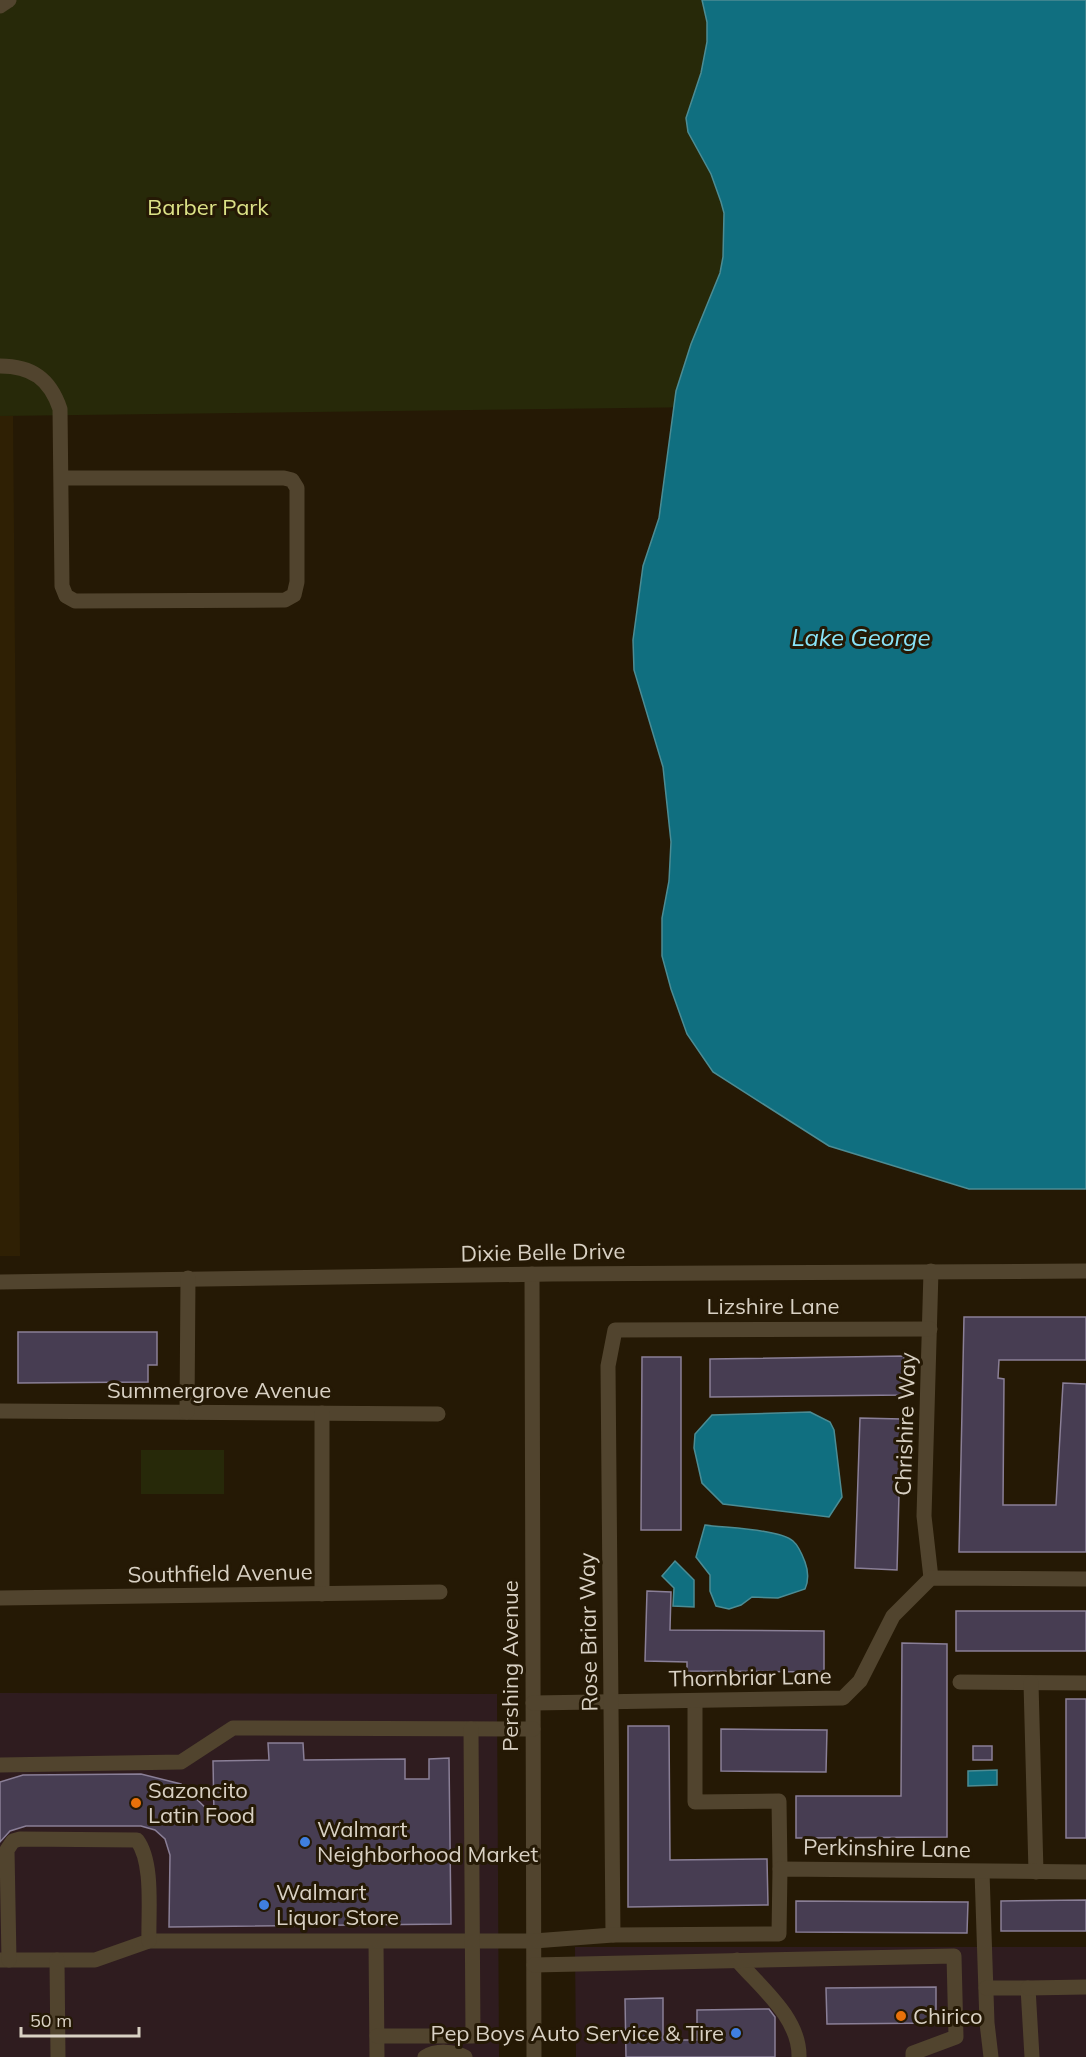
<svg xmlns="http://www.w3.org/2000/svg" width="1086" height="2057" font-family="Mulish,sans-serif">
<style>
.commercial{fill:#2f1c1f}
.built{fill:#2f2004}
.green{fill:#272909}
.water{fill:#106f80;stroke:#4c8c94;stroke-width:1.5}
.building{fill:#473d52;stroke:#8a7f97;stroke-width:1.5}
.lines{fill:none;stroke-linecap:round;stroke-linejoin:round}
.minor{stroke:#51442e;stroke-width:15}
.food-dot{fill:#e8710a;stroke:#251905;stroke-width:2}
.shop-dot{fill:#3f7fe0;stroke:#251905;stroke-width:2}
.labels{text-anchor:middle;stroke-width:6;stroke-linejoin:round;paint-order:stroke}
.park-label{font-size:22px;fill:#dce287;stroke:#251905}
.street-label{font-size:22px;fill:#d9d1c4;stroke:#251905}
.poi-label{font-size:22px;fill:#d9d1c4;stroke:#251905;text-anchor:start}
.water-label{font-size:24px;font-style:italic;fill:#89e3f7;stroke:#251905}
</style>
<rect width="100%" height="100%" fill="#251905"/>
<g class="commercial">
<path d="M0,1693L497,1694L499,2057H0Z"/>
<path d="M575,1947H1086V2057H576Z"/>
</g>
<path class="built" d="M0,416H13L20,1256H0Z"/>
<g class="green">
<path d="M0,0H1002L1008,403L0,416Z"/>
<rect x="141" y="1450" width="83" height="44"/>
</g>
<g class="water">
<path d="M702,0H1086V1189H969L829,1146L713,1072L687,1034L671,989L662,956V918L669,881L671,842L663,767L634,670L633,640L643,566L659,518L676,391L691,344L720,273L723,257L724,213L721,202L711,174L688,132L686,118L701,73L707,42V22Z"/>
<path d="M810,1412L830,1422L834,1430L842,1497L829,1517L723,1504L702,1483L694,1448L695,1434L712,1415Z"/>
<path d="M705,1525C725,1528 779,1529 793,1541C799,1546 802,1554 805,1562C808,1570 809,1581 805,1589L778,1598L752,1597L741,1605L729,1609L716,1606L710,1591V1575L696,1557Z"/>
<path d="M675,1561L694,1580V1607L673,1606L674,1588L662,1576Z"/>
<path d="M997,1770V1785L968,1786V1771Z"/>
</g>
<g class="building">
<path d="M964,1317H1086V1360H999L998,1378L1004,1379L1003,1505H1056L1063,1383L1086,1384V1552H959Z"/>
<path d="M18,1332H157V1365H148V1382L18,1383Z"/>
<path d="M904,1356V1395L710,1397V1359Z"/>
<path d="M642,1357H681V1530H641Z"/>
<path d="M860,1418L901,1419L897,1570L855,1568Z"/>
<path d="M647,1591L671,1592L670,1630L824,1631V1672L687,1671V1662L645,1661Z"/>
<rect x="956" y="1611" width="130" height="40"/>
<path d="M902,1643L947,1644V1837L796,1838V1796H901Z"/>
<rect x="1066" y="1699" width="20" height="139"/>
<path d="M628,1726H669L670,1860L767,1859L768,1905L628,1907Z"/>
<path d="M721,1729L827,1730L826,1772L721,1771Z"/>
<path d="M268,1743H303L304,1760L405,1759V1779H429V1759L449,1758L451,1924L169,1927L170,1855L165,1839L155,1830L141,1826H26L10,1831L0,1842V1782L23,1775L141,1774L181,1784L214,1816L213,1761L269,1760Z"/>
<rect x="973" y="1746" width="19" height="14"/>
<path d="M1086,1900V1931H1001V1901Z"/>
<path d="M796,1901L968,1902L967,1933L796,1932Z"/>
<path d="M936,1987V2023L827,2024L826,1988Z"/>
<path d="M663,1998V2040H697V2010L769,2009L775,2017V2057H626L625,1999Z"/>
</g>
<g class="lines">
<g class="minor">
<path d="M0,6L9,0"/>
<path d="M0,366C32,366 50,379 60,409L62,586L66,596L75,601L285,600L294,595L297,582V488L292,480L284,478H61"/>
<path d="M931,1271L924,1516L931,1578"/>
<path d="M532,1274L534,2057"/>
<path d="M0,1282L551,1274L1086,1271"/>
<path d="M0,1411L438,1414"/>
<path d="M187,1412L188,1278"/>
<path d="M322,1594V1413"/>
<path d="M0,1598L440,1592"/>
<path d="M960,1682L1086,1683"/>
<path d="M1031,1683L1036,1872"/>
<path d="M695,1701V1802L779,1801L780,1869"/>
<path d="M533,1703L843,1698L860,1681L893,1616L931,1578L1086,1579"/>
<path d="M0,1765L181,1762L233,1728L533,1729"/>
<path d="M982,1872L987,2023L991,2057"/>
<path d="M613,1935L608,1366L615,1330L930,1329"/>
<path d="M376,1942L377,2057"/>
<path d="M0,1960H95L149,1941H534L613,1935L779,1934L780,1869L1086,1872"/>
<path d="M9,1960L7,1850L13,1841L20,1839L137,1840C154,1863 148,1913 149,1941"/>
<path d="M57,1960L58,2057"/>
<path d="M737,1960C761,1988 800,2018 799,2057"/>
<path d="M534,1965L954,1956L956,2037L913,2053V2057"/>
<path d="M986,1988H1028L1032,2057"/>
<path d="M1028,1988L1086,1987"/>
<path d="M377,2036H473L471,1729"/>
<path d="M425,2057C436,2050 454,2051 465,2057"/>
</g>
</g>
<g class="food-dot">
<circle cx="136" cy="1803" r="6"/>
<circle cx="901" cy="2016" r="6"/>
</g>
<g class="shop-dot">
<circle cx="305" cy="1842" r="6"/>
<circle cx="264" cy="1905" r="6"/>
<circle cx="736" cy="2033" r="6"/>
</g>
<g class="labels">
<g class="park-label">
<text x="208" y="215">Barber Park</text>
</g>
<g class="street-label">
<text transform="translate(543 1252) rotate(-1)" y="8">Dixie Belle Drive</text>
<text x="773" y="1314">Lizshire Lane</text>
<text x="219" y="1398">Summergrove Avenue</text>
<text transform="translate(905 1424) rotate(-88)" y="8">Chrishire Way</text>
<text transform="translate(220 1573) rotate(-1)" y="8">Southfield Avenue</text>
<text transform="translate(588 1632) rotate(-91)" y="8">Rose Briar Way</text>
<text transform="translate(510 1666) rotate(-90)" y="8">Pershing Avenue</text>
<text transform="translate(750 1677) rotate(-1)" y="8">Thornbriar Lane</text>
<text transform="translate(887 1848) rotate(1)" y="8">Perkinshire Lane</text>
</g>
<g class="poi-label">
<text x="148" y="1798">Sazoncito<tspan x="148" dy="25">Latin Food</tspan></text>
<text x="317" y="1837">Walmart<tspan x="317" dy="25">Neighborhood Market</tspan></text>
<text x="276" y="1900">Walmart<tspan x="276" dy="25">Liquor Store</tspan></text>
<text x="913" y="2024">Chirico</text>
<text x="724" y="2041" text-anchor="end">Pep Boys Auto Service &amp; Tire</text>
</g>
<g class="water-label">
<text x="861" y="646">Lake George</text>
</g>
</g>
<path d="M21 2027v9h118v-9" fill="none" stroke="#d9d1c4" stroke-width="3"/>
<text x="30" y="2027" font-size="18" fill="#d9d1c4" stroke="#251905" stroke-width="4.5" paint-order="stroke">50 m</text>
</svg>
